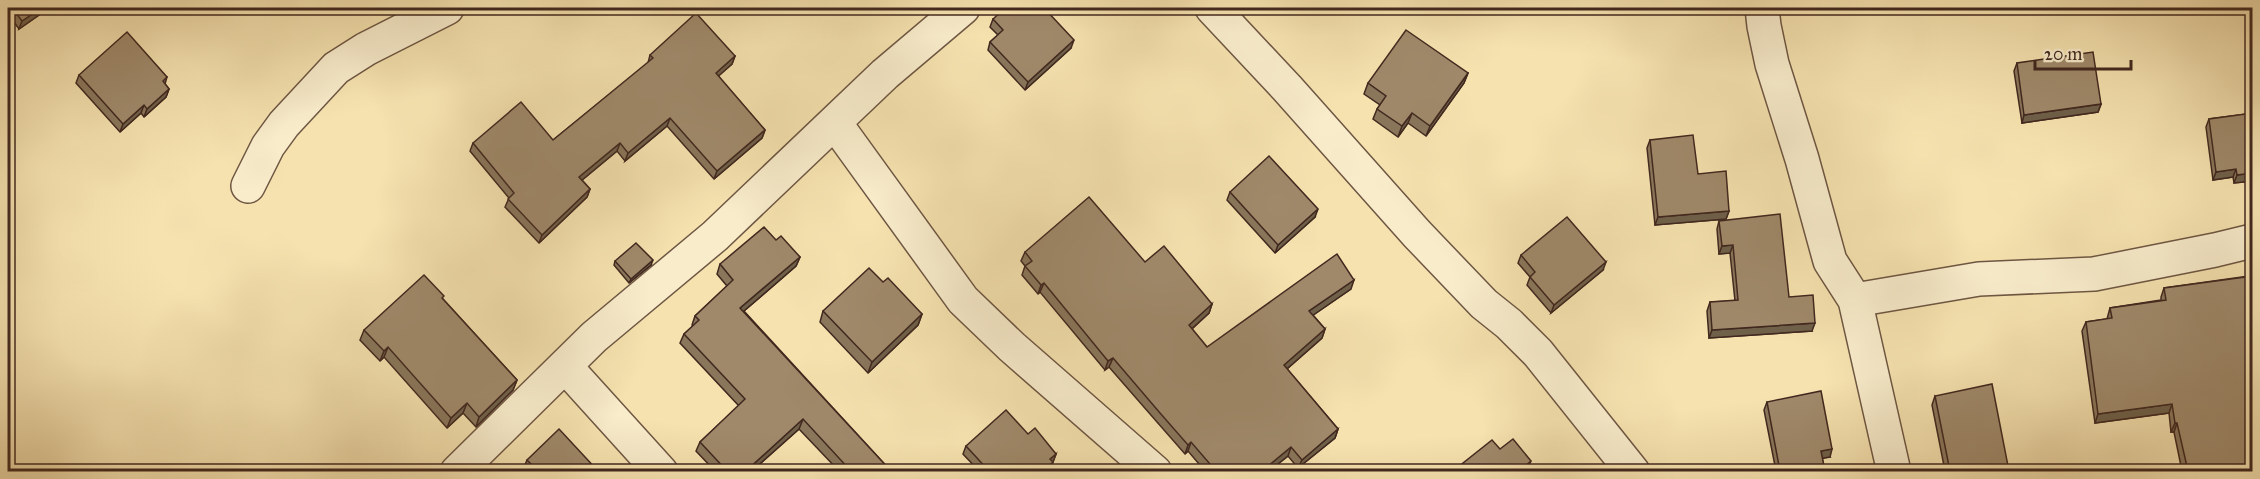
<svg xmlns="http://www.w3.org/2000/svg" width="2260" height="479" font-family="'IM FELL Great Primer',serif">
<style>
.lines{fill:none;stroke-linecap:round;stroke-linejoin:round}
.minor-casing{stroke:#6e5643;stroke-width:36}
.minor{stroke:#f8eccb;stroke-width:33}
.wall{fill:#89765b;stroke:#41281f;stroke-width:1.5}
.shaded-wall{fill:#6f604a;stroke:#41281f;stroke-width:1.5}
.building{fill:#9f896a;stroke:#41281f;stroke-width:1.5}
</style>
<rect width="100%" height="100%" fill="#f5e2af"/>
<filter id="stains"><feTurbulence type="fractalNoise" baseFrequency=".00333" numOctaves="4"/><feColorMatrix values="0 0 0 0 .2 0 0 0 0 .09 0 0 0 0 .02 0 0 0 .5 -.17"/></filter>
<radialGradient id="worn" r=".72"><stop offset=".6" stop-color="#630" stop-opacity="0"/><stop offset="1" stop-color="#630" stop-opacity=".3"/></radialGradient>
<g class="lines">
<defs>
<g id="minor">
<path d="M1212,8L1287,88L1417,234L1484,304L1509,324L1538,353L1633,472"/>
<path d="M1762,8L1764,26L1772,64L1802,159L1830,261L1855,300L1894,472"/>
<path d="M835,123L963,300L1012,347L1155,472"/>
<path d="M248,186L268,146L284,124L336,68L366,49L447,8"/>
<path d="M1855,300L1979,279L2094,274L2215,250L2252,241"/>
<path d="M565,366L661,472"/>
<path d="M457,472L594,337L715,236L885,74L963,8"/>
</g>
</defs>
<use href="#minor" class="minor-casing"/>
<use href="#minor" class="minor"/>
</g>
<g class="wall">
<path d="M8,8H49L19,29L8,14Z"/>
<path d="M993,19L1071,48L1025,90L988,50L990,42L998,35L990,27Z"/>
<path d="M650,55L735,56L732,64L718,76L765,130L762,138L714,179L667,126L625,161L617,151L582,180L590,189L587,197L539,243L505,207L509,198L470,151L473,143L553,140L648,63Z"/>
<path d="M2017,63L2101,104L2098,112L2022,123L2014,71Z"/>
<path d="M1468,73L1464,83L1426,136L1408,123L1398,137L1373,119L1377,109L1380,105L1364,94L1368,83Z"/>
<path d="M79,75L167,77L165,84L169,89L166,97L144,117L141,113L120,132L76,83Z"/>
<path d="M2253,113V181L2234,183L2233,177L2213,180L2206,127L2209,119Z"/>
<path d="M1650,140L1698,174L1729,211L1726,219L1655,225L1647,148Z"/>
<path d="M1230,192L1315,217L1275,253L1227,200Z"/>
<path d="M1719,221L1789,297L1812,331L1709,338L1707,311L1710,302L1735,301L1730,253L1719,254L1717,229Z"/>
<path d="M776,240L800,257L796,266L744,311L891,471H839L799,429L752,471H715L696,451L700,442L739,406L680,343L684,334L693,326L692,325L695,316L727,286L717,274L720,264Z"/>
<path d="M1025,252L1145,262L1212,304L1209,313L1192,329L1207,347L1351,289L1313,315L1325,329L1322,338L1287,369L1338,429L1335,438L1298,468L1288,456L1269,471H1205L1188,451L1185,454L1157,422L1109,367L1105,370L1040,292L1038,294L1022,275L1025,266L1021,261Z"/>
<path d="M1521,255L1603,270L1551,313L1527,285L1530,277L1518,263Z"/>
<path d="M615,261L651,265L629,283L614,265Z"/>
<path d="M2253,268V471H2182L2174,432H2171L2169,413L2095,423L2082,331L2086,322L2107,319L2110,308L2161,300V297L2164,288L2249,276Z"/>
<path d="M883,282L922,314L918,325L868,373L820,322L823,311Z"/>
<path d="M443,299L517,380L513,390L476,427L463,413L447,428L384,357L380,361L360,340L364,330Z"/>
<path d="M1935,396L2009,471H1945L1932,405Z"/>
<path d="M1767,402L1830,457L1822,458L1825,471H1776L1764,410Z"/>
<path d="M1028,434L1056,454L1050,470L1048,471H979L963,454L966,446Z"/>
<path d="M527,460L598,471H528L524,467Z"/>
</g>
<g class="shaded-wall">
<path d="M41,8H49L19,29L22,21Z"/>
<path d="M1074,40L1071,48L1025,90L1028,82Z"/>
<path d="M735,56L732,64L713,81L716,73Z"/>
<path d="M1468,73L1464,83L1426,136L1430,126Z"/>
<path d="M169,89L166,97L144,117L147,109Z"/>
<path d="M2101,104L2098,112L2022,123L2024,115Z"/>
<path d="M144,105L141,113L120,132L123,124Z"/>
<path d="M1412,113L1408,123L1398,137L1402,126Z"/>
<path d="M670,118L667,126L625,161L628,153Z"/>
<path d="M765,130L762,138L714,179L717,171Z"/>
<path d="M620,143L617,151L576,185L579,177Z"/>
<path d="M2236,169L2233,177L2213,180L2216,172Z"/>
<path d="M2253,173V181L2234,183L2237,175Z"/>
<path d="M590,189L587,197L539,243L542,235Z"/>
<path d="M1318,209L1315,217L1275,253L1278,245Z"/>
<path d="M1729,211L1726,219L1655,225L1658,217Z"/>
<path d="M1733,245L1730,253L1719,254L1722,246Z"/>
<path d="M800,257L796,266L737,317L740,308Z"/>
<path d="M653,260L651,265L629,283L631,279Z"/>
<path d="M1606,262L1603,270L1551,313L1554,305Z"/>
<path d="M1354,280L1351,289L1306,320L1309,311Z"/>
<path d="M1044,283L1040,292L1038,294L1041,285Z"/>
<path d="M1212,304L1209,313L1186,334L1189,325Z"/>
<path d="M922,314L918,325L868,373L872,362Z"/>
<path d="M1815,323L1812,331L1709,338L1712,330Z"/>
<path d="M1325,329L1322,338L1281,374L1284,365Z"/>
<path d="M388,347L384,357L380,361L384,351Z"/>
<path d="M1113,358L1109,367L1105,370L1108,361Z"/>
<path d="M517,380L513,390L476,427L479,417Z"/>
<path d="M467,403L463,413L447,428L451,418Z"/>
<path d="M2172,404L2169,413L2095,423L2098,414Z"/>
<path d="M803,419L799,429L752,471H746Z"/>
<path d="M2175,423H2177L2174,432H2171Z"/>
<path d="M1338,429L1335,438L1298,468L1302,460Z"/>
<path d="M1191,442L1188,451L1185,454L1188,445Z"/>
<path d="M1291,447L1288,456L1269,471H1262Z"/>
<path d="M1832,449L1830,457L1818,459L1821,451Z"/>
<path d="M1056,454L1050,470L1048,471H1042L1050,459Z"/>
<path d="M1531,461L1527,470L1526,471H1520L1521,469Z"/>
</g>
<g class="building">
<path d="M12,8H41L22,21Z"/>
<path d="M1005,8H1026L1027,9L1029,8H1044L1074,40L1028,82L990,42L1003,30L993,19Z"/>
<path d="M696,13L735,56L716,73L765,130L717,171L670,118L628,153L620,143L579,177L590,189L542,235L508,199L514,193L473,143L521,102L553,140L653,58L650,55Z"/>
<path d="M1406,30L1468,73L1430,126L1412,113L1402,126L1377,109L1386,96L1368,83Z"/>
<path d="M127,32L167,77L163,81L169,89L147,109L144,105L123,124L79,75Z"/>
<path d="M2093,52L2101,104L2024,115L2017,63Z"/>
<path d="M2253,113V173L2237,175L2236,169L2216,172L2209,119Z"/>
<path d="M1693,135L1698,174L1726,171L1729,211L1658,217L1650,140Z"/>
<path d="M1269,156L1318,209L1278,245L1230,192Z"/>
<path d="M1089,197L1145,262L1164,246L1212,304L1189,325L1207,347L1337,254L1354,280L1309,311L1325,329L1284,365L1338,429L1302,460L1291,447L1262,471H1216L1191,442L1188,445L1160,413L1113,358L1108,361L1044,283L1041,285L1025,266L1032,261L1025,252Z"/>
<path d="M1780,214L1789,297L1813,295L1815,323L1712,330L1710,302L1738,300L1733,245L1722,246L1719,221Z"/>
<path d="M1567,217L1606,262L1554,305L1530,277L1535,272L1521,255Z"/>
<path d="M764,227L776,240L781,236L800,257L740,308L891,471H848L850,470L803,419L746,471H727L700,442L745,399L684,334L699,320L695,316L733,280L720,264Z"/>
<path d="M636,243L653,260L631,279L615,261Z"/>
<path d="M869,268L883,282L888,278L922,314L872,362L823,311Z"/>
<path d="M424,275L444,296L442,298L517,380L479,417L467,403L451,418L388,347L384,351L364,330Z"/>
<path d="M2253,276V471H2188L2177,423H2175L2172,404L2098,414L2086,322L2112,318L2110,308L2166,300L2164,288Z"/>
<path d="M1992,384L2009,471H1949H1950L1935,396Z"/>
<path d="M1821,391L1832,449L1821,451L1825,471H1780L1767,402Z"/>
<path d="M1006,410L1028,434L1035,428L1056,454L1050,459L1053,462L1042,471H989L966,446Z"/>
<path d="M559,429L598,471H531L535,468L527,460Z"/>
<path d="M1513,439L1531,461L1521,469L1524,471H1453L1492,440L1500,449Z"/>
<path d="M2052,465L2053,471H2017Z"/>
</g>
<rect width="2260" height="479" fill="none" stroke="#f5e2af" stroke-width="30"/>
<rect x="9" y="9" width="2242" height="461" fill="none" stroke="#41281f" stroke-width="3"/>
<rect x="15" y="15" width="2230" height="449" fill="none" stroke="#41281f" stroke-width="1.5"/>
<path d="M2035 60v9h96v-9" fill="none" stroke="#41281f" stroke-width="3"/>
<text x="2044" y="60" font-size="18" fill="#41281f" stroke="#f8eccb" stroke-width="4.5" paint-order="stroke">20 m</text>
<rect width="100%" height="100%" filter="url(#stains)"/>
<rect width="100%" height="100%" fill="url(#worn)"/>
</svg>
